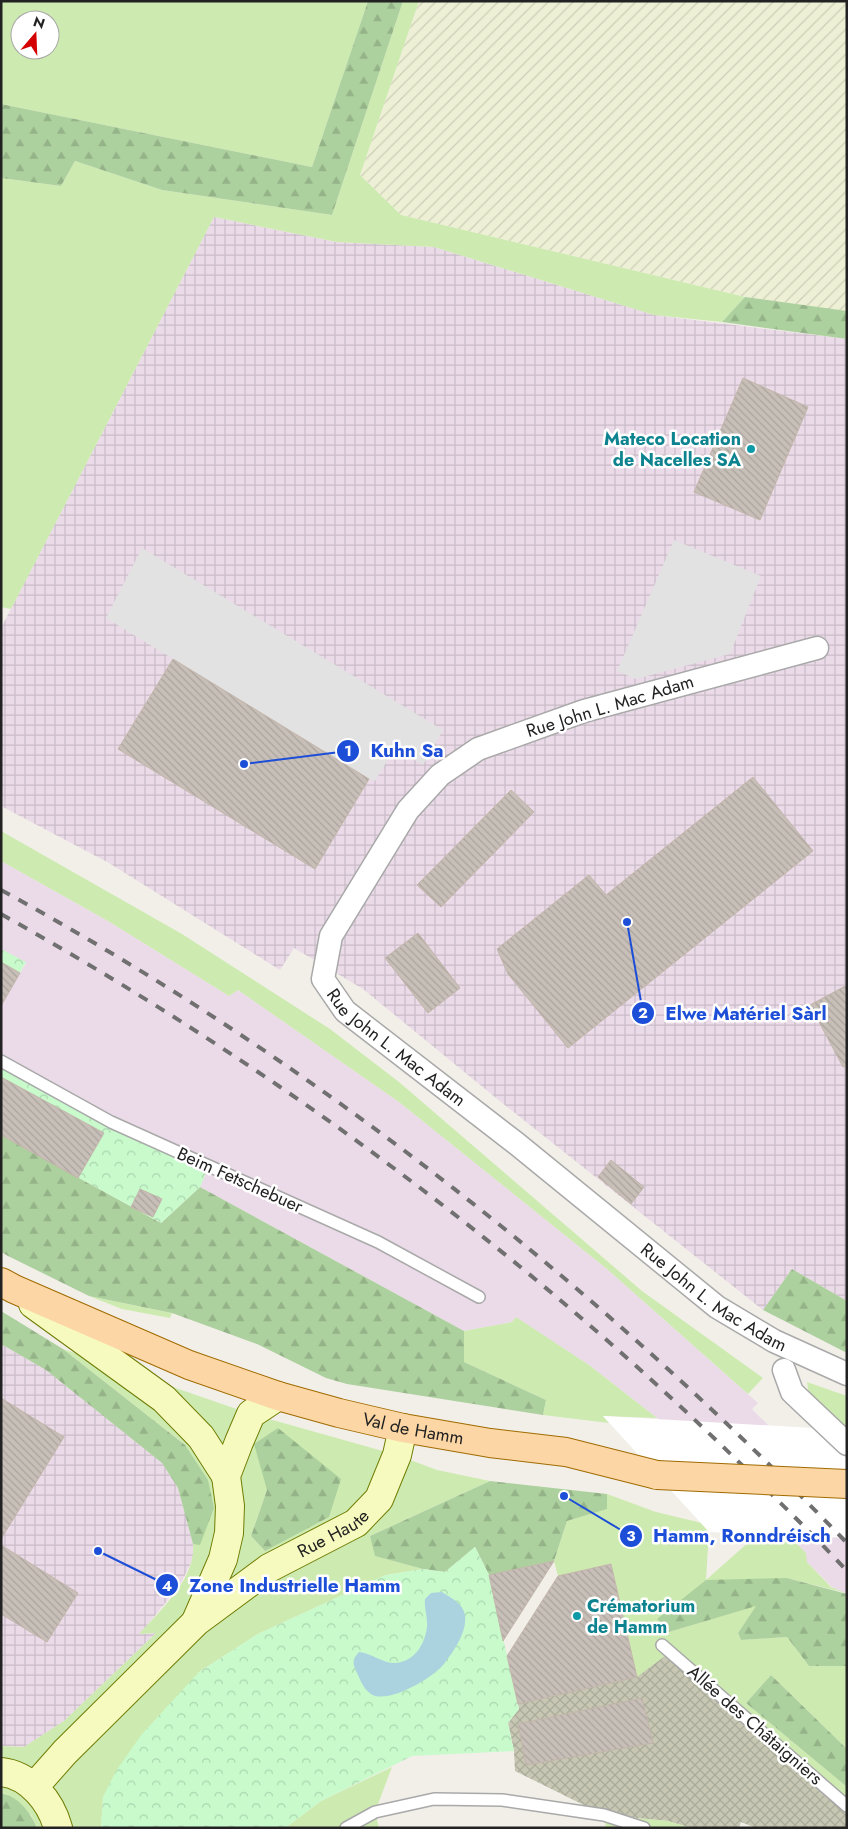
<svg xmlns="http://www.w3.org/2000/svg" width="848" height="1829" font-family="Jost,sans-serif">
<style>
.industrial{fill:url(#industrial-grid)}
.railway{fill:#ebdbe8}
.construction{fill:url(#construction-cross-hatch)}
.farmland{fill:url(#farmland-furrows)}
.grass{fill:#cdebb0;fill-rule:evenodd}
.forest{fill:url(#forest-firs)}
.park{fill:url(#park-crowns)}
.parking{fill:#e2e2e2}
.water{fill:#aad3df}
.pier{fill:#fff}
.building{fill:url(#building-back-hatch);stroke:#c4b6ab}
.lines{fill:none;stroke-linecap:round;stroke-linejoin:round}
.service-casing{stroke:#a9a9a9;stroke-width:14}
.minor-casing{stroke:#a9a9a9;stroke-width:25}
.secondary-casing{stroke:#707d05;stroke-width:30}
.primary-casing{stroke:#a06b00;stroke-width:30}
.service{stroke:#fff;stroke-width:11}
.minor{stroke:#fff;stroke-width:22}
.secondary{stroke:#f7fabf;stroke-width:28}
.primary{stroke:#fcd6a4;stroke-width:28}
.rail{stroke:#707070;stroke-width:4;stroke-dasharray:10 10;stroke-linecap:butt}
.primary-bridge-casing{stroke:#a06b00;stroke-width:30;stroke-linecap:butt}
.primary-bridge{stroke:#fcd6a4;stroke-width:28}
.culture-dot{fill:#0f9aa8;stroke:#fff;stroke-width:2}
.labels{text-anchor:middle;stroke-width:5;stroke-linejoin:round;paint-order:stroke}
.culture-label{font-size:18px;font-weight:bold;fill:#0d838f;stroke:#fff;text-anchor:end}
.street-label{font-size:18px;fill:#222;stroke:#fff}
.leader{fill:none;stroke:#1d4ed8;stroke-width:2}
.callout-dot{fill:#1d4ed8;stroke:#fff;stroke-width:2}
.mark-label{font-size:15px;text-anchor:middle;font-weight:bold;fill:#fff}
.callout-label{font-size:19px;text-anchor:middle;font-weight:bold;fill:#1d4ed8;stroke:#fff;stroke-width:5;stroke-linejoin:round;paint-order:stroke}
</style>
<defs>
<pattern id="industrial-grid" width="8" height="8" patternUnits="userSpaceOnUse" patternTransform="scale(1.25)"><rect width="8" height="8" fill="#ebdbe8"/><path d="M0 4h8M4 0v8" fill="none" stroke="#c9bcc7"/></pattern>
<pattern id="construction-cross-hatch" width="8" height="8" patternUnits="userSpaceOnUse" patternTransform="scale(1.25)"><rect width="8" height="8" fill="#c7c7b4"/><path d="M0 0l8 8M0 8l8-8" fill="none" stroke="#abab9a"/></pattern>
<pattern id="farmland-furrows" width="10" height="10" patternUnits="userSpaceOnUse" patternTransform="scale(1.25)"><rect width="10" height="10" fill="#eef0d5"/><path d="M-1 1l2-2M0 10L10 0M9 11l2-2" fill="none" stroke="#ccceb7"/></pattern>
<pattern id="forest-firs" width="22" height="20" patternUnits="userSpaceOnUse" patternTransform="scale(1.25)"><rect width="22" height="20" fill="#add19e"/><path d="M5 1l3.5 6h-7zM16 11l3.5 6h-7z" fill="#95b388"/></pattern>
<pattern id="park-crowns" width="20" height="18" patternUnits="userSpaceOnUse" patternTransform="scale(1.25)"><rect width="20" height="18" fill="#c8facc"/><path d="M2 6a3 3 0 1 1 6 0M12 15a3 3 0 1 1 6 0" fill="none" stroke="#acd6af"/></pattern>
<pattern id="building-back-hatch" width="6" height="6" patternUnits="userSpaceOnUse" patternTransform="scale(1.25)"><rect width="6" height="6" fill="#c7bfb8"/><path d="M-1 5l2 2M0 0l6 6M5-1l2 2" fill="none" stroke="#aba49e"/></pattern>
</defs>
<rect width="100%" height="100%" fill="#f2efe9"/>
<g class="industrial">
<path d="M214,217L337,242L434,247L654,315L847,339V1301L792,1269L763,1310L501,1102L363,989L294,948L280,970L109,863L1,806V628Z"/>
<path d="M1,1344L46,1370L162,1463L178,1488L193,1544L194,1557L180,1585L140,1634L156,1633L64,1721L24,1747L1,1746Z"/>
</g>
<path class="railway" d="M1,861L108,921L229,996L238,990L399,1102L607,1269L758,1403L752,1409L847,1505V1594L832,1587L807,1562L788,1535L657,1418L589,1365L516,1318L512,1322L464,1331L200,1187L209,1166L1,1061V1005L26,963L1,949Z"/>
<path class="construction" d="M666,1655L847,1814V1828H756L741,1822L739,1828H691L668,1821L604,1815L515,1771L514,1751L508,1723L519,1709L518,1704L636,1677Z"/>
<path class="farmland" d="M419,1H847V311L745,297L401,215L360,175Z"/>
<g class="grass">
<path d="M1,1H368L312,167L1,104ZM20,20H50V50H20Z"/>
<path d="M403,1H419L360,175L401,215L745,297L722,322L654,315L434,247L337,242L214,217L11,609L1,607V178L61,186L75,161L162,190L332,215Z"/>
<path d="M1,831L182,934L330,1029L399,1082L642,1291L763,1378L748,1394L607,1269L399,1102L238,990L229,996L108,921L1,861Z"/>
<path d="M89,1296L172,1313L170,1318L122,1309Z"/>
<path d="M516,1317L589,1365L657,1418L603,1416L609,1423L543,1415L546,1400L464,1362V1331L512,1322Z"/>
<path d="M63,1349L251,1414L397,1455L437,1470L490,1481L370,1536L376,1556L423,1569L386,1575L258,1634L199,1672L103,1797L101,1828H37L31,1815L6,1794L1,1793V1746L24,1747L64,1721L156,1633L139,1634C160,1610 196,1579 193,1544H200L185,1445ZM267,1490L265,1551L251,1536Z"/>
<path d="M807,1382L847,1396V1430L809,1395Z"/>
<path d="M607,1494L656,1512L702,1523L709,1532L706,1580L750,1541L769,1542V1534L788,1535L806,1553L807,1562L831,1587L846,1593L787,1578L669,1632L757,1605L738,1633L741,1640L787,1637L809,1666H847V1749L771,1675L746,1703L847,1787V1814L666,1655L637,1677L611,1564L558,1576L554,1561L567,1521L606,1509Z"/>
<path d="M392,1767L375,1812L379,1828H285L321,1801Z"/>
<path d="M604,1815L668,1821L691,1828H606Z"/>
</g>
<g class="forest">
<path d="M368,1H403L332,215L162,190L75,161L61,186L1,178V104L312,167Z"/>
<path d="M745,297L847,311V339L722,322Z"/>
<path d="M1,1135L161,1223L200,1187L464,1331V1362L546,1400L543,1415L347,1384L326,1378L257,1344L172,1313L89,1296L8,1256L1,1252Z"/>
<path d="M792,1269L847,1301V1353L763,1310Z"/>
<path d="M1,1311L63,1349L185,1445L208,1480L214,1508L200,1545L193,1544L178,1488L162,1463L46,1370L1,1344Z"/>
<path d="M278,1428L341,1479L329,1517L265,1551L251,1536L267,1490L254,1444Z"/>
<path d="M490,1481L607,1494V1509L567,1521L554,1561L489,1575L475,1547L445,1572L423,1569L375,1556L370,1536Z"/>
<path d="M787,1578L847,1594V1666H809L787,1637L741,1640L738,1633L756,1606L669,1632L657,1619L706,1580Z"/>
<path d="M771,1675L847,1749V1787L746,1703Z"/>
<path d="M1,1793C19,1797 30,1812 37,1828H1Z"/>
</g>
<g class="park">
<path d="M1,949L26,962L1,1005Z"/>
<path d="M1,1061L209,1166L200,1187L161,1223L1,1135Z"/>
<path d="M475,1547L489,1575L519,1709L508,1723L514,1751L412,1756L321,1801L285,1828H101L103,1797L116,1771L142,1734L199,1672L258,1634L386,1575L423,1569L445,1572Z"/>
</g>
<g class="parking">
<path d="M674,540L761,576L730,654L636,679L617,671Z"/>
<path d="M142,548L443,730L423,765L395,748L375,781L369,779L106,618Z"/>
</g>
<path class="water" d="M442,1592C451,1598 464,1604 465,1616C467,1632 454,1651 444,1664C433,1678 387,1705 371,1694C364,1689 361,1682 358,1675C353,1665 351,1660 359,1652C372,1653 383,1664 396,1663C415,1661 425,1644 427,1627C428,1618 424,1609 425,1599L431,1593Z"/>
<path class="pier" d="M603,1416L847,1430V1538L709,1532Z"/>
<g class="building">
<path d="M743,378L808,407L760,520L694,492Z"/>
<path d="M173,659L369,779L315,869L118,749Z"/>
<path d="M753,777L813,851L568,1048L508,974L497,949L589,875L606,895Z"/>
<path d="M511,790L534,812L441,907L417,885Z"/>
<path d="M418,933L460,988L428,1013L385,958Z"/>
<path d="M1,962L20,973L1,1006Z"/>
<path d="M847,985V1066L843,1067L810,1005Z"/>
<path d="M1,1077L104,1133L78,1178L1,1135Z"/>
<path d="M611,1160L644,1187L631,1204L598,1177Z"/>
<path d="M140,1189L162,1199L153,1217L131,1207Z"/>
<path d="M1,1398L64,1437L1,1539Z"/>
<path d="M1,1545L78,1593L47,1642L1,1614Z"/>
<path d="M554,1561L503,1641L489,1575Z"/>
<path d="M611,1564L637,1677L518,1704L507,1656L558,1576Z"/>
<path d="M642,1698L653,1743L526,1765L518,1724Z"/>
</g>
<g class="lines">
<defs>
<g id="service">
<path d="M1,1061L111,1122L378,1242L479,1297"/>
<path d="M662,1645L847,1806"/>
<path d="M346,1828L375,1812L434,1799L502,1800L604,1815L644,1828"/>
</g>
<g id="minor">
<path id="s1" d="M817,648L584,711L478,749L440,775L408,810L331,936L323,979L345,1011L517,1144L717,1307L774,1341L847,1374"/>
<path d="M784,1370L792,1392L847,1444"/>
</g>
<g id="secondary">
<path d="M33,1304L164,1399L201,1437L226,1476"/>
<path d="M196,1621L223,1559L229,1533L230,1506L226,1476L239,1442L251,1414L278,1396"/>
<path d="M1,1772C30,1775 51,1802 58,1828"/>
<path id="s2" d="M34,1787L65,1752L196,1622L269,1568L356,1523L379,1499L397,1455L403,1428"/>
</g>
<g id="primary">
<path id="s3" d="M1,1282L14,1289L189,1365L278,1396L339,1413L403,1428L490,1443L566,1452L657,1475"/>
</g>
</defs>
<use href="#service" class="service-casing"/>
<use href="#minor" class="minor-casing"/>
<use href="#secondary" class="secondary-casing"/>
<use href="#primary" class="primary-casing"/>
<use href="#service" class="service"/>
<use href="#minor" class="minor"/>
<use href="#secondary" class="secondary"/>
<use href="#primary" class="primary"/>
<g class="rail">
<path d="M1,890C313,1060 601,1288 847,1543"/>
<path d="M1,914C273,1066 526,1253 748,1471C781,1504 815,1536 847,1571"/>
</g>
<defs>
<path id="primary-bridge" d="M657,1475L847,1484"/>
</defs>
<use href="#primary-bridge" class="primary-bridge-casing"/>
<use href="#primary-bridge" class="primary-bridge"/>
</g>
<g class="culture-dot">
<circle cx="751" cy="449" r="5"/>
<circle cx="577" cy="1616" r="5"/>
</g>
<g class="labels">
<g class="culture-label">
<text x="741" y="445">Mateco Location<tspan x="741" dy="21">de Nacelles SA</tspan></text>
<text x="587" y="1612" text-anchor="start">Crématorium<tspan x="587" dy="21">de Hamm</tspan></text>
</g>
<g class="street-label">
<text transform="translate(610 706) rotate(-17)" y="6">Rue John L. Mac Adam</text>
<text dy="6" stroke="none"><textPath href="#s1" startOffset="740">Rue John L. Mac Adam</textPath></text>
<text transform="translate(240 1180) rotate(24)" y="6">Beim Fetschebuer</text>
<text dy="6" stroke="none"><textPath href="#s1" startOffset="1145">Rue John L. Mac Adam</textPath></text>
<text dy="6" stroke="none"><textPath href="#s3" startOffset="439">Val de Hamm</textPath></text>
<text dy="6" stroke="none"><textPath href="#s2" startOffset="395">Rue Haute</textPath></text>
<text transform="translate(755 1725) rotate(41)" y="6">Allée des Châtaigniers</text>
</g>
</g>
<path class="leader" d="M244 764L348 751M627 922L643 1013M564 1496L631 1536M98 1551L167 1585"/>
<g class="callout-dot">
<circle cx="244" cy="764" r="5"/>
<circle cx="627" cy="922" r="5"/>
<circle cx="564" cy="1496" r="5"/>
<circle cx="98" cy="1551" r="5"/>
<circle cx="348" cy="751" r="12"/>
<circle cx="643" cy="1013" r="12"/>
<circle cx="631" cy="1536" r="12"/>
<circle cx="167" cy="1585" r="12"/>
</g>
<g class="mark-label">
<text x="348" y="756">1</text>
<text x="643" y="1018">2</text>
<text x="631" y="1541">3</text>
<text x="167" y="1591">4</text>
</g>
<g class="callout-label">
<text x="407" y="757">Kuhn Sa</text>
<text x="746" y="1020">Elwe Matériel Sàrl</text>
<text x="742" y="1542">Hamm, Ronndréisch</text>
<text x="295" y="1592">Zone Industrielle Hamm</text>
</g>
<rect width="848" height="1829" fill="none" stroke="#222222" stroke-width="5"/>
<g transform="translate(35 35) rotate(19)"><circle r="24" fill="#ffffff" stroke="#a7a7a7"/>
<path d="M0-4L9 19L0 12L-9 19Z" fill="#d40000"/>
<text y="-8" font-size="14" font-weight="bold" text-anchor="middle" fill="#222222">N</text>
</g>
</svg>
